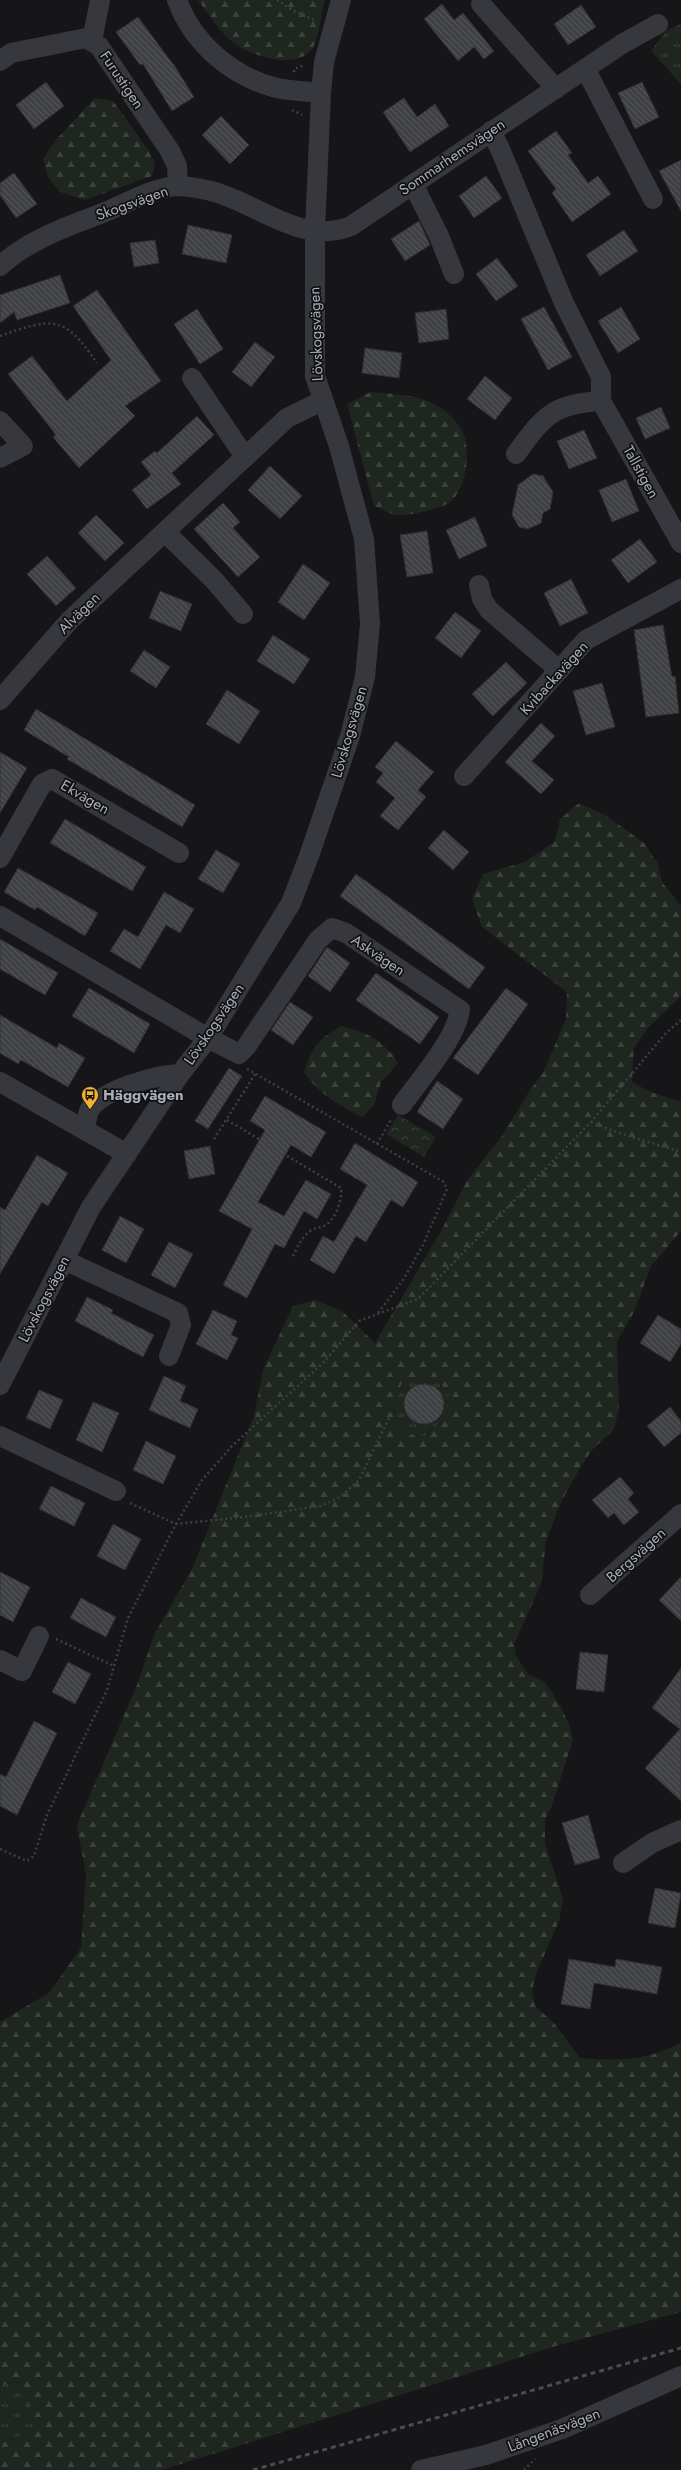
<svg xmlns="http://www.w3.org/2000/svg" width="681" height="2470" font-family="Jost,sans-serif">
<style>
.grass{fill:url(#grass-tufts)}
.forest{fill:url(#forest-firs);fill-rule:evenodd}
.park{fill:url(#park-crowns)}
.building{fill:url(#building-back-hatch);stroke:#303034}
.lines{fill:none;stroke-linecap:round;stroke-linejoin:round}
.path{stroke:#3d3f44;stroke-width:2.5;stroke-dasharray:2 3;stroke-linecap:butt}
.minor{stroke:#37383d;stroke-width:20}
.rail{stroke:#4a4c52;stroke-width:3;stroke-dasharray:5 4;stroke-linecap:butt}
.labels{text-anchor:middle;stroke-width:3.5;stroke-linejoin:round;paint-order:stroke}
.street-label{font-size:15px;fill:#a8adb8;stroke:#111113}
.poi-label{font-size:15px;font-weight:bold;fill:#a8adb8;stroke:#111113;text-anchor:start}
</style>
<defs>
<pattern id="grass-tufts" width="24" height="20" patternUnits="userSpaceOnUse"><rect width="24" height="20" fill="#1e261f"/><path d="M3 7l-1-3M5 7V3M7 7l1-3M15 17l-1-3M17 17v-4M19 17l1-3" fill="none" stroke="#3c433d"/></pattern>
<pattern id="forest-firs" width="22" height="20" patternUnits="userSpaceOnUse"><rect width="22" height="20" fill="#1e261f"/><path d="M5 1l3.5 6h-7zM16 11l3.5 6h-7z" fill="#3c433d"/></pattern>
<pattern id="park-crowns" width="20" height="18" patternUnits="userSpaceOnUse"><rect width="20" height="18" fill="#1e261f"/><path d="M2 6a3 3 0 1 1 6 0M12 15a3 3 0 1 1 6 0" fill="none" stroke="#3c433d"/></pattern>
<pattern id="building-back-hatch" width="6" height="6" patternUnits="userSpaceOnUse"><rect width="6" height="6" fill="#404145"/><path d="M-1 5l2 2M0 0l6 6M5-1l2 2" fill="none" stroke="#595a5e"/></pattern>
</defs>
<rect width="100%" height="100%" fill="#161618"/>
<g class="grass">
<path d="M681,24V84L651,51L667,30Z"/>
<path d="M431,1377L449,1392L446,1417L425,1436C383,1436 393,1412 402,1382Z"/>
<path d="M18,2379L37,2430L0,2443V2387Z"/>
</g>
<g class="forest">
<path d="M198,0H325C321,12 319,38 313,48C297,72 245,55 229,39C217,28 208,13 198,0Z"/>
<path d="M95,98L113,101L149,151L155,164L152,176L85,200L60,192L48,177L43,159L56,140Z"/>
<path d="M370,392C393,394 417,394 438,406C445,410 455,420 460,427C473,446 467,489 449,503C442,508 405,517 396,515C389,514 381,508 374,506L347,404Z"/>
<path d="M579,803L607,816L644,843L658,864L662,882L681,906V994L678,999L648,1028L634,1048L632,1082L648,1091L681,1102V1231L651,1266L634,1312L617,1342L619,1409L614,1429L592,1450L580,1468L561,1502L546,1541L541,1584L514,1644L516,1656L528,1674L545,1682L560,1705L569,1724L573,1740L552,1805L545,1820V1844L563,1899L559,1921L536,1974L532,1992L535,2006L554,2023L580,2058C615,2061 650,2061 681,2042V2312L556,2346L162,2470H0V2443L37,2430L18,2379L0,2387V2022L49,1993L81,1948L86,1875L77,1825L137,1685L154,1635L192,1569L254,1416L263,1370L293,1306L315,1300L342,1311L375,1343L440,1233L468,1179L502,1136L530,1090L543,1073L566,1019L567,992L482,927L472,899L483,874L525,862L555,841L560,819ZM431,1377L449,1392L446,1417L426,1436C384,1436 393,1411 402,1382Z"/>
<path d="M341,1026C365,1031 386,1042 398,1063L381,1082L374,1105L362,1117C337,1104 321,1095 304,1073C310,1050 320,1037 341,1026Z"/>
</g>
<path class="park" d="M398,1115L436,1137L424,1157L386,1134Z"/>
<g class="building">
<path d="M442,4L454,20L463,13L494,51L484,59L474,47L458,61L424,19Z"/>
<path d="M581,5L596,27L568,45L554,24Z"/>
<path d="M138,17L176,68L194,97L172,111L143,64L140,65L116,32Z"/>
<path d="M46,82L64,106L34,129L16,105Z"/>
<path d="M642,82L659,117L635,129L618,93Z"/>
<path d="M404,98L417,117L435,104L449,126L410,152L383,112Z"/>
<path d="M221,116L249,145L230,164L202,135Z"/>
<path d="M556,131L572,153L568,155L588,183L598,176L611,194L572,222L552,193L556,189L528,151Z"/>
<path d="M681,160V211L659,171Z"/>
<path d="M14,173L37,204L16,218L0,195V183Z"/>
<path d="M486,176L502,198L474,218L459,196Z"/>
<path d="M419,221L430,245L405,261L391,239Z"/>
<path d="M188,225L232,235L226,263L182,254Z"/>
<path d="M624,230L638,251L600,276L586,255Z"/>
<path d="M155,240L159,263L134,267L130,243Z"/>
<path d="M497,258L518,286L496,301L476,274Z"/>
<path d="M60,275L70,303L17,320L14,312L0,323V295Z"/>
<path d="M97,290L161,381L125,406L135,416L79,468L53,437L56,435L8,374L32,356L67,401L111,360L73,306Z"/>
<path d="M544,307L572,357L548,370L521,319Z"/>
<path d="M621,307L640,339L618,353L598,321Z"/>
<path d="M197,309L223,349L200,364L174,324Z"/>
<path d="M446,309L449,339L419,343L415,313Z"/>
<path d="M255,342L275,357L251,387L232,372Z"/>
<path d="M365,348L402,353L399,378L362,373Z"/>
<path d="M485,376L512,398L495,420L467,399Z"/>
<path d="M661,407L670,428L645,439L636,418Z"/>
<path d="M197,416L214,435L172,473L181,484L147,509L132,490L151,475L141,462L155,451L157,453Z"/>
<path d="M584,430L597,458L569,469L557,441Z"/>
<path d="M270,466L302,496L280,519L248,490Z"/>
<path d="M533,474L543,476L553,492L550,509L543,513L541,523L528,529L519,527L512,515L518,485Z"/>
<path d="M626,479L639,511L612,522L599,490Z"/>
<path d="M223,503L240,522L233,528L260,557L238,577L194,529Z"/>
<path d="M96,515L124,543L105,561L78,533Z"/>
<path d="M475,517L487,546L459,559L446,530Z"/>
<path d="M427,531L433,573L407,577L400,535Z"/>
<path d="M640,539L657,562L628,583L611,560Z"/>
<path d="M47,556L76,588L56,606L27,574Z"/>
<path d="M303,564L330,583L304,620L278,602Z"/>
<path d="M571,579L588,613L560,626L544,593Z"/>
<path d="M160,591L192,604L181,631L149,618Z"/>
<path d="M455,612L481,631L461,658L435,638Z"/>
<path d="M663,625L672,677L675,676L679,713L646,717L634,630Z"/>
<path d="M273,635L310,659L294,684L257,661Z"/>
<path d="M144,650L170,667L156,688L130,671Z"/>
<path d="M506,662L527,683L493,716L472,694Z"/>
<path d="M602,683L615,727L586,735L573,691Z"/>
<path d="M227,690L260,711L239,744L206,724Z"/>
<path d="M36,709L195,805L182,827L67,759L69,757L24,730Z"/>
<path d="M541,723L555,736L532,761L554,780L541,794L505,762Z"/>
<path d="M396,741L434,772L418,790L426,797L398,830L380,816L395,798L376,782L383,773L375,767Z"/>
<path d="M0,752L27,768L0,813Z"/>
<path d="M65,819L146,867L132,891L50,843Z"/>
<path d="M444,830L469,852L453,870L428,848Z"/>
<path d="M216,850L240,864L223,893L198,879Z"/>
<path d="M18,868L98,913L85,936L37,907L35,910L4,892Z"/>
<path d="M356,874L485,967L469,989L340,896Z"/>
<path d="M164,892L194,909L180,933L166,925L140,969L110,951L124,929L138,937Z"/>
<path d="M0,939L58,973L45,995L0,969Z"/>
<path d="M327,947L350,963L330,992L308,976Z"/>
<path d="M376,973L439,1017L420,1044L356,1000Z"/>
<path d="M89,988L150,1024L134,1053L72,1016Z"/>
<path d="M506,988L528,1004L478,1075L453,1058Z"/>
<path d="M290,1002L313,1017L293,1045L271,1030Z"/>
<path d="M0,1015L57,1048L59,1043L85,1058L68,1087L21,1060L18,1064L0,1053Z"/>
<path d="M229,1068L242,1076L208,1129L195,1121Z"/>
<path d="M437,1081L463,1099L443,1129L417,1112Z"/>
<path d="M265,1096L326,1132L311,1157L291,1145L258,1202L284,1216L306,1180L331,1194L317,1219L304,1211L284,1248L275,1244L247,1298L223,1285L252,1229L219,1211L265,1130L250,1121Z"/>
<path d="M355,1143L418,1182L403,1207L391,1200L366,1242L356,1236L334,1274L310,1260L323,1236L334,1242L367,1185L340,1169Z"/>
<path d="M210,1146L215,1174L189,1179L184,1151Z"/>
<path d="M37,1155L68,1173L48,1206L42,1202L0,1274V1207L5,1210Z"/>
<path d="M120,1216L144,1229L126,1263L102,1250Z"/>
<path d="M169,1242L193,1254L175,1288L151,1275Z"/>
<path d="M87,1297L113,1310L111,1313L154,1335L143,1357L75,1321Z"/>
<path d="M213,1310L237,1321L231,1335L238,1338L227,1360L196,1344Z"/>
<path d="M658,1315L681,1329V1344L670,1362L640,1343Z"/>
<path d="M164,1376L186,1386L180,1401L198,1409L190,1428L149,1410Z"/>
<circle cx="424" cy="1404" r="20"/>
<path d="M39,1390L63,1400L50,1429L26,1418Z"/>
<path d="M93,1402L119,1413L102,1452L76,1440Z"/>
<path d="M670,1407L681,1421V1433L664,1447L647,1426Z"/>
<path d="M146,1441L176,1456L163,1484L133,1470Z"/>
<path d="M620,1477L634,1493L628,1499L639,1512L624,1525L614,1513L608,1518L592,1500Z"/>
<path d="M51,1486L85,1503L74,1526L39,1509Z"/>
<path d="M113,1524L141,1539L125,1570L97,1556Z"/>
<path d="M0,1572L30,1587L13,1622L0,1615Z"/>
<path d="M681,1577V1621L659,1600Z"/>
<path d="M81,1598L116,1617L106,1637L70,1618Z"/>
<path d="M580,1652L608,1655L604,1692L576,1689Z"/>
<path d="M68,1662L91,1674L75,1704L52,1692Z"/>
<path d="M681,1668V1801L645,1768L680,1729L652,1708Z"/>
<path d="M34,1721L57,1733L17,1815L0,1806V1774L6,1777Z"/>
<path d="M588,1815L600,1858L575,1865L562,1823Z"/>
<path d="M655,1888L681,1893L675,1928L648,1923Z"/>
<path d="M569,1959L615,1967L616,1959L662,1967L657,1994L594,1983L590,2009L561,2004Z"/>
</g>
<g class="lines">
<g class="path">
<path d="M277,0L294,11L317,21"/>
<path d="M294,72V69L305,65"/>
<path d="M292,110L302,115"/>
<path d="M0,336C54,317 64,315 97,363"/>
<path d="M247,1069L444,1182L447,1189L423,1245L403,1280L378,1313"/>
<path d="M227,1120L341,1188C343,1199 335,1221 324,1226C319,1228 313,1228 309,1232C301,1238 297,1248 292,1258"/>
<path d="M591,1122L619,1133L681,1152"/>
<path d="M214,1139L255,1074"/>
<path d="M377,1144L392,1118"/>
<path d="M130,1503L176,1524L244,1517L321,1506L340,1497L359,1480L389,1418"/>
<path d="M56,1639L114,1666"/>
<path d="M0,1849L27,1861L34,1856L47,1815L107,1690L128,1618L176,1524L202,1480L232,1446L324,1362L359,1321L418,1299L591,1122L666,1033L681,1020"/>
<path d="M524,2470L535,2459"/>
</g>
<g class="minor">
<path d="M177,0C192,42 230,75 273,87C288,91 305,91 321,93"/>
<path d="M481,4L556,89"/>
<path d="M92,41L100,0"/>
<path d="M0,61L11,53L86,38L99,46L170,151L177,166L178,186"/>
<path d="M586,70L653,199"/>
<path d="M491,131L500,149L564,303L601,377V401L681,543"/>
<path d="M413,184L439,236L454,274"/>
<path d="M0,266C32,237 71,226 110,210C131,201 155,187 178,186C189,186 202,189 211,191C258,203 301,246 351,226L622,44L658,24"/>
<path d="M192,378L245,457"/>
<path d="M0,421L23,446L0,458"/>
<path d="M516,454C544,416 552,404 601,401"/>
<path d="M165,532L214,580L243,614"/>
<path d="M479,585L482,599L489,610L559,670"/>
<path d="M0,700L70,620L287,418L322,401"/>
<path d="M464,776L586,640L681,589"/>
<path d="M0,858L42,784L52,779L179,853"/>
<path d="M0,916L208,1038L239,1054L246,1047L318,940L332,928L346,933L460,1010C455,1041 420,1079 402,1105"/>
<path d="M0,1082L127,1154"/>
<path d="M85,1130C86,1124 87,1114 90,1109C104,1089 156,1075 180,1074"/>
<path d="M64,1260L178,1313L181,1325L169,1356"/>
<path d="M0,1385L91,1207L180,1074L208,1038L291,903L309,856L350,736L365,677L370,624L364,539L339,446L315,376V230L321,93L324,62L341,0"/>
<path d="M0,1436L116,1491"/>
<path d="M590,1595L681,1514"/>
<path d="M0,1660L22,1671L39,1636"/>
<path d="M623,1863L652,1843L681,1830"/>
<path d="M421,2470L486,2455L562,2429L681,2376"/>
</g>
<path class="rail" d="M253,2470L681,2348"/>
</g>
<defs>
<symbol id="bus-pin" viewBox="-11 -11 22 30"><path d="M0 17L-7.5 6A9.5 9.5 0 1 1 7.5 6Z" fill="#f2b134" stroke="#111113"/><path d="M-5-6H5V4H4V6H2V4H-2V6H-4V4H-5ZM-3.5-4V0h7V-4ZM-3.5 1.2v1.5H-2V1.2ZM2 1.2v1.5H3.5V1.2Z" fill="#111"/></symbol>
</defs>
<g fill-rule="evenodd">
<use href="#bus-pin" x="80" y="1085" width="20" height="27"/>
</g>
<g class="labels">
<g class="street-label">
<text transform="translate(122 80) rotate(56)" y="5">Furustigen</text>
<text transform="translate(452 157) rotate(-34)" y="5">Sommarhemsvägen</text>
<text transform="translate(132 203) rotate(-20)" y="5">Skogsvägen</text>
<text transform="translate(316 334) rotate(-92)" y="5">Lövskogsvägen</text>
<text transform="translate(641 472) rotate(61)" y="5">Tallstigen</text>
<text transform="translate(79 613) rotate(-45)" y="5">Alvägen</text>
<text transform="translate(554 678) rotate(-48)" y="5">Kvibackavägen</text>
<text transform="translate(349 732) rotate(-74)" y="5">Lövskogsvägen</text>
<text transform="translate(85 797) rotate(30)" y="5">Ekvägen</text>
<text transform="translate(378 955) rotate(34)" y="5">Askvägen</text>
<text transform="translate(214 1024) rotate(-56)" y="5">Lövskogsvägen</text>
<text transform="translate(44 1299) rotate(-63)" y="5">Lövskogsvägen</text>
<text transform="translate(636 1555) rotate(-42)" y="5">Bergsvägen</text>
<text transform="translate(554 2430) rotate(-21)" y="5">Långenäsvägen</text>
</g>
<g class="poi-label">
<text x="103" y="1100">Häggvägen</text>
</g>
</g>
</svg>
